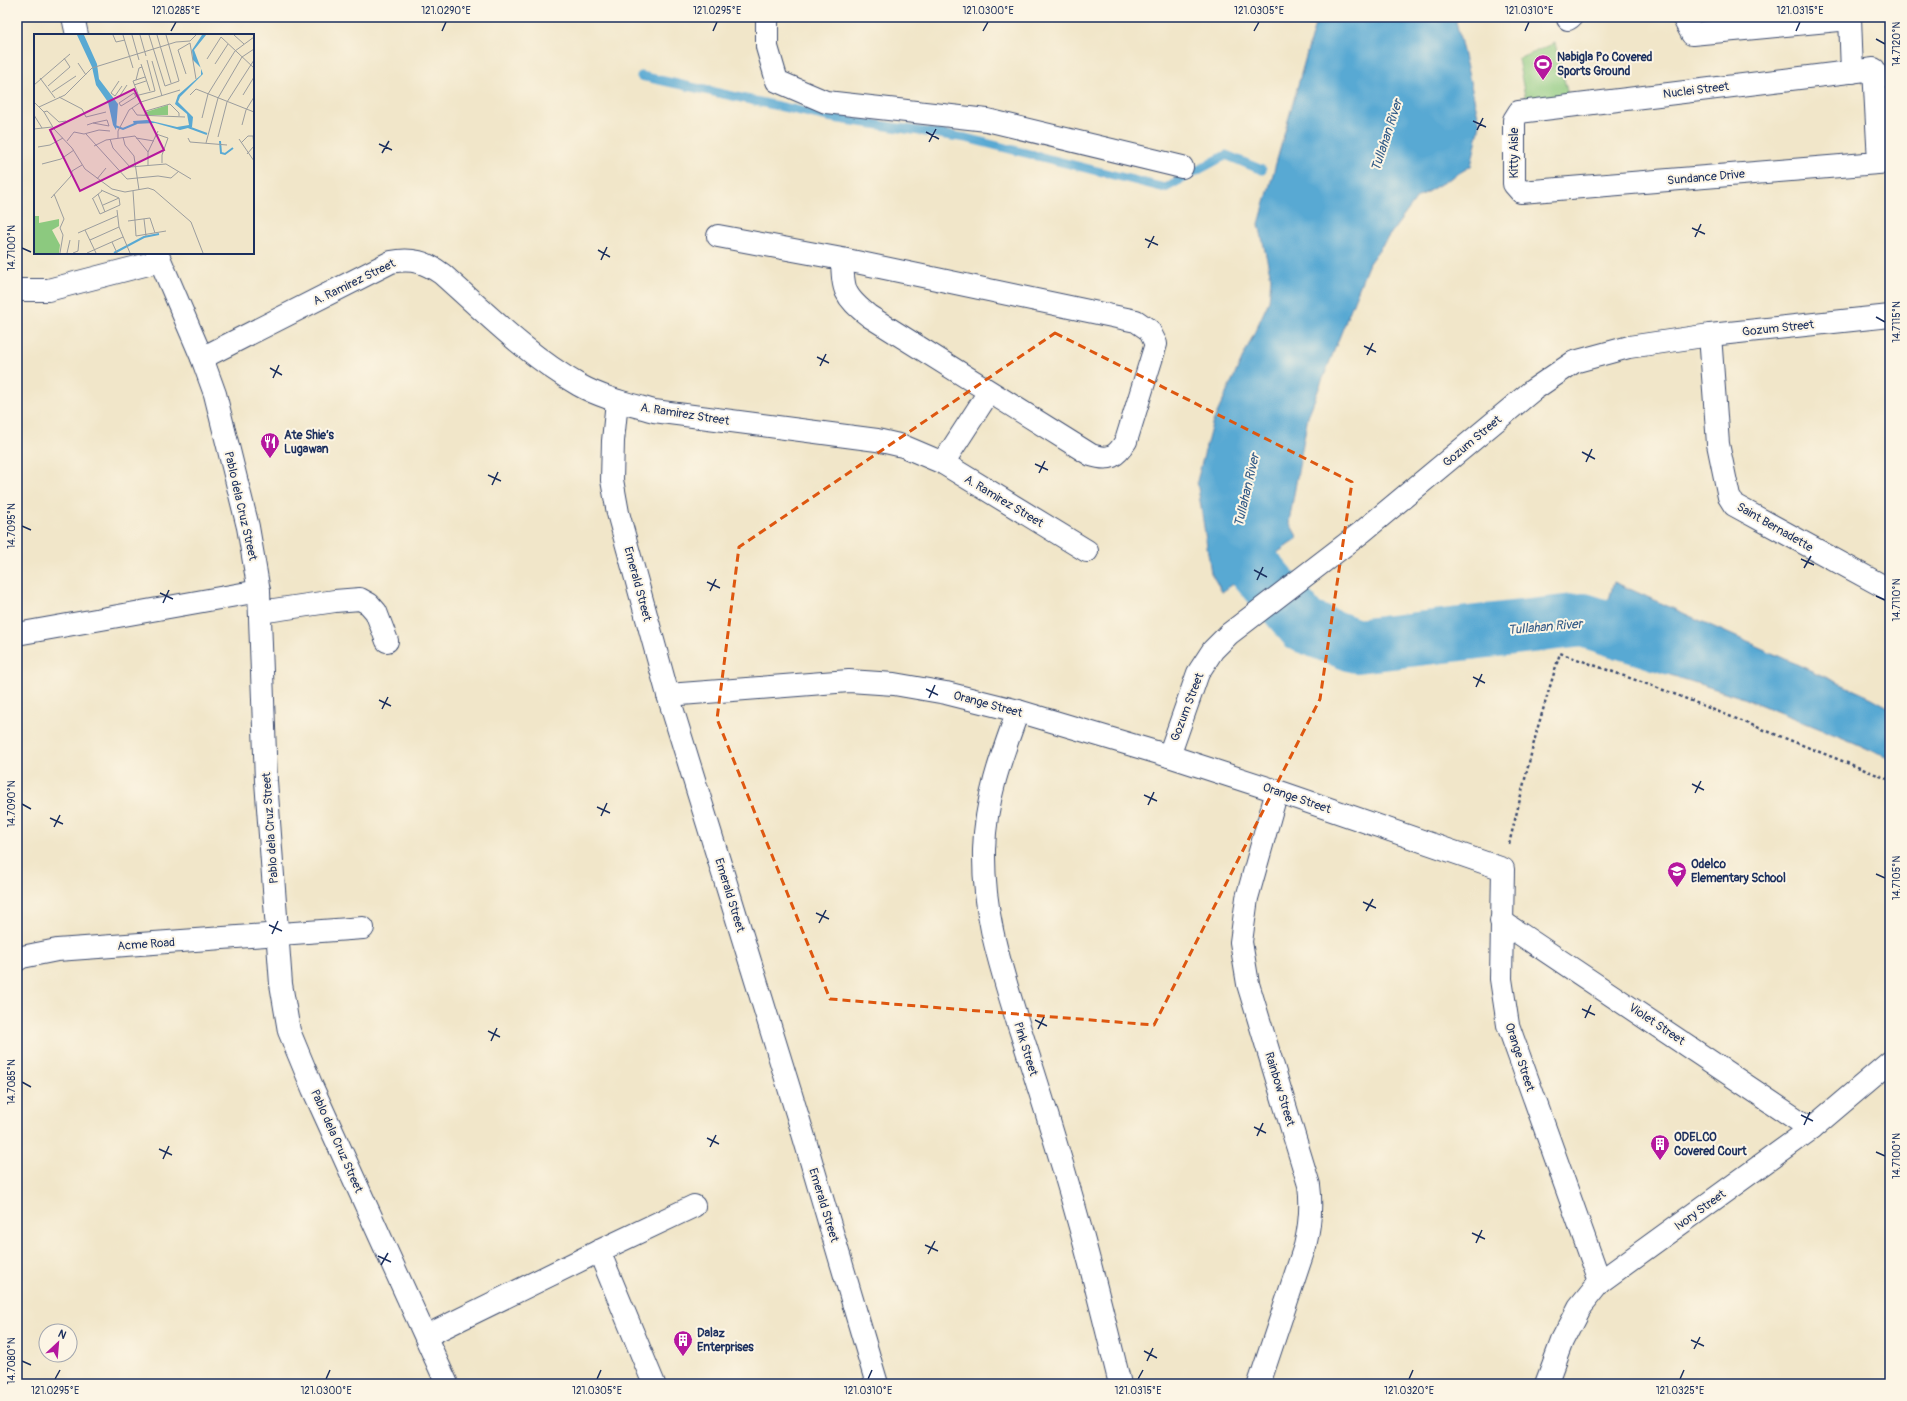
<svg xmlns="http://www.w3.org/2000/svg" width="1907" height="1401" font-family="Pangolin,sans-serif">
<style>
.green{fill:#8cc97f;stroke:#547c6e}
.water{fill:#59a9d3;stroke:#3a6c98}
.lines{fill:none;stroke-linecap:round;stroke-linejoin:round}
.stream{stroke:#59a9d3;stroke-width:9}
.river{stroke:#59a9d3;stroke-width:54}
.minor-casing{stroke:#3b4a6e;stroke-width:24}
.path{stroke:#3b4a6e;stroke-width:2.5;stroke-dasharray:3 3;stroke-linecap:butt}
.minor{stroke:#fff;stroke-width:22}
.marked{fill:none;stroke:#de5710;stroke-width:3;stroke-dasharray:8 5;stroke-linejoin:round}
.ticks{fill:none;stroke:#1b2f5e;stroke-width:1.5}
.labels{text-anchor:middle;stroke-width:4;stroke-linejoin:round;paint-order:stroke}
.poi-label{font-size:12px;font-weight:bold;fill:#1b2f5e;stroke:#fcf5e5;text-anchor:start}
.street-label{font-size:12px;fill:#1b2f5e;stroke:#fcf5e5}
.water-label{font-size:13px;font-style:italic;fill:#315a87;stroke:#fcf5e5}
.inset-river{fill:none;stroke:#59a9d3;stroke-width:2}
.inset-road{fill:none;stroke:#9b9d9e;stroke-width:1}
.view{fill:#b5179e;fill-opacity:0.15;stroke:#b5179e;stroke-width:2}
.inset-edge{fill:none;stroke:#1b2f5e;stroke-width:2}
.neatline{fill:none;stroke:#1b2f5e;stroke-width:1.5}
.ticks-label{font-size:10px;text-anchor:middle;fill:#1b2f5e}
</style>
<rect width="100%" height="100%" fill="#fcf5e5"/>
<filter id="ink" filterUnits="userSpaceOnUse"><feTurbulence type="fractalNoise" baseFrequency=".025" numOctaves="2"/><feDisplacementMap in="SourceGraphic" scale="8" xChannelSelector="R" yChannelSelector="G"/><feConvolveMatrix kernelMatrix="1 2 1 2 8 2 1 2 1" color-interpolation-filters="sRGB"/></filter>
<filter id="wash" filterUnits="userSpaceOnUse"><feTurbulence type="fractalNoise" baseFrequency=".012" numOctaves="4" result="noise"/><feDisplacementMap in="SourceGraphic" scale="16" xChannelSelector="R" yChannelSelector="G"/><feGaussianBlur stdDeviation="0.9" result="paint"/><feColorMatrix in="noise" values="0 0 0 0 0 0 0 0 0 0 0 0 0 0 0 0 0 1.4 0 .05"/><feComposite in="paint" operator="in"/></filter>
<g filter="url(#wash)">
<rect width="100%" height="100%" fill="#f1e6c9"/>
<path class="green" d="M1555,43L1570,103L1527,107L1518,59Z"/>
<g class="water">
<path d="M1317,17H1455L1480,124L1471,166L1417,198L1369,263L1308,416L1289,522L1298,538L1222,592L1211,573L1197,481L1212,424L1269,301L1271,278L1259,224Z"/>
<path d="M1614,582L1872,698L1890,708V759L1855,743L1744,698L1594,651Z"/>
</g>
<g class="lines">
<path class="stream" d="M641,76L833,118L966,138L1165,188L1226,155L1262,170"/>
<path class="river" d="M1243,501L1235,530L1240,550L1304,626L1356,646L1583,620L1672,648"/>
</g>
</g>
<g filter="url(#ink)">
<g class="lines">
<defs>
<g id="minor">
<path d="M73,17L77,35"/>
<path d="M767,17V47L777,81L826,102L987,120L1182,167"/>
<path d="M1683,17L1692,34L1850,19"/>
<path d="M1850,17L1852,72"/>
<path d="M1568,19L1571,17"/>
<path d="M1879,162L1874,69L1519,112L1514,120V184L1521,192L1890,162"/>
<path d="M718,236L842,259L1136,321L1149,330L1156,344L1126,441C1116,457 1110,461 1091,455L869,316C844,296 843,291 842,259"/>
<path d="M157,253L202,358L215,394L248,527L259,591L266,781L281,984L289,1031L313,1089L447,1384"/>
<path d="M17,290H48L160,261"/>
<path d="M1710,335L1718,444L1729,497L1734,505L1890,590"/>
<path d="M202,358L391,262C412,258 426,262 442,274C486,313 528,356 579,385C602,398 629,404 654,411L877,440L903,446L943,463L1087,551"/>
<path d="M617,401L613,441L612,480L618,513L668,695L801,1127L877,1384"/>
<path d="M943,463L989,392"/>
<path d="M260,612L335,601L360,599L369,604L376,612L387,641"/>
<path d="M17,634L259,591"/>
<path d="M668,695L849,681L894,684L946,693L1018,711L1169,756L1277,791L1503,869L1501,979L1508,1025L1600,1282"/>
<path d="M1018,711C1001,757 985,801 984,850C983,913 999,961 1017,1020C1030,1060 1043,1101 1055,1141C1080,1221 1100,1302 1120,1384"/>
<path d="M1169,756L1198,673L1213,650L1229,634L1362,532L1533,390L1574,362L1629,347L1710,335L1890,316"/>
<path d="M1501,921L1811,1129"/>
<path d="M17,960L22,957L57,950L363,928"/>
<path d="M599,1251L654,1384"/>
<path d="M426,1336L599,1251L694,1206"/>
<path d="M1259,1384L1305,1246C1310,1225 1312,1207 1309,1185L1248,984L1241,942L1247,898L1277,791"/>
<path d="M1546,1384L1562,1341L1579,1308L1600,1282L1811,1129L1890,1062"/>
</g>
</defs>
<use href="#minor" class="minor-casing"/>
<path class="path" d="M1509,844L1537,730L1560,653L1669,692L1890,780"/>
<use href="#minor" class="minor"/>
</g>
</g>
<path class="marked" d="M1055,333L1352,482L1320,699L1154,1025L830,999L717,719L739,547Z"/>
<path class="ticks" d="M171,31L176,22M442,31L446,22M713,31L717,22M983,31L988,22M1254,31L1259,22M1525,31L1529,22M1796,31L1800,22M1876,39L1885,44M1473,121L1486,127M1477,130L1483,118M926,132L939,139M929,142L936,129M379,144L392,150M382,153L389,141M1692,228L1705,234M1695,237L1701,224M1145,239L1158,245M22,248L31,252M1148,248L1154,236M598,250L610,257M601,260L607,247M1876,317L1885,322M1364,346L1376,352M1367,355L1373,343M817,357L829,363M820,366L826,354M270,368L282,375M273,378L279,365M1582,452L1595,459M1586,462L1592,449M1035,464L1048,470M1039,473L1045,461M488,475L501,481M492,485L498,472M22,526L31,530M1801,559L1814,565M1804,568L1811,556M1254,570L1267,577M1257,580L1263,567M707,582L720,588M710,591L716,579M160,593L173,599M1876,596L1885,600M163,603L169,590M1473,677L1485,683M1476,687L1482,674M926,689L938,695M929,698L935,685M379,700L391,706M382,709L388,697M1692,784L1704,790M1695,793L1701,781M1144,795L1157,801M22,804L31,809M1148,805L1154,792M597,807L610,813M601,816L607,803M50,818L63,824M54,827L60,815M1876,874L1885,878M1363,902L1376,908M1366,911L1373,899M816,913L829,919M819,923L826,910M269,925L282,931M272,934L278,921M1582,1009L1595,1015M1585,1018L1591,1005M1035,1020L1047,1026M1038,1029L1044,1017M488,1031L500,1037M491,1041L497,1028M22,1082L31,1087M1801,1115L1813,1121M1804,1125L1810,1112M1254,1127L1266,1133M1257,1136L1263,1123M707,1138L719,1144M710,1147L716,1135M159,1149L172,1155M1876,1152L1885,1156M163,1159L169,1146M1472,1233L1485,1239M1476,1243L1482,1230M925,1245L938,1251M928,1254L935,1241M378,1256L391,1262M381,1265L388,1253M1691,1340L1704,1346M1694,1349L1700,1337M1144,1351L1157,1358M22,1361L31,1365M1147,1361L1153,1348M55,1379L60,1370M326,1379L330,1370M597,1379L601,1370M868,1379L872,1370M1138,1379L1143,1370M1409,1379L1413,1370M1680,1379L1684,1370"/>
<defs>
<symbol id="stadium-pin" viewBox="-11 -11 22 30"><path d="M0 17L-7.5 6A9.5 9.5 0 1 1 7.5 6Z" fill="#b5179e" stroke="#fcf5e5"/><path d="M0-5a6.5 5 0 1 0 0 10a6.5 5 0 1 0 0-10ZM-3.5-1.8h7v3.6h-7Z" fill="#fff"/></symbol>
<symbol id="restaurant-pin" viewBox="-11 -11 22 30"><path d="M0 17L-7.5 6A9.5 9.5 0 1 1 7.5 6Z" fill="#b5179e" stroke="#fcf5e5"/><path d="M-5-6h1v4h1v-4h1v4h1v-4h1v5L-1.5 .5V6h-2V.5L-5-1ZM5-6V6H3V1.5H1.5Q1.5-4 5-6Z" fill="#fff"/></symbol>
<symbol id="school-pin" viewBox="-11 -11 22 30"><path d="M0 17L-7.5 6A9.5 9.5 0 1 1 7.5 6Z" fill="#b5179e" stroke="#fcf5e5"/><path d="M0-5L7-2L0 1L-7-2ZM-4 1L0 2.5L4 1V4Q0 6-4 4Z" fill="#fff"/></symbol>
<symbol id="building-pin" viewBox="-11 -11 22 30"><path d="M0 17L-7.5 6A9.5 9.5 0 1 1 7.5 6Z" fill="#b5179e" stroke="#fcf5e5"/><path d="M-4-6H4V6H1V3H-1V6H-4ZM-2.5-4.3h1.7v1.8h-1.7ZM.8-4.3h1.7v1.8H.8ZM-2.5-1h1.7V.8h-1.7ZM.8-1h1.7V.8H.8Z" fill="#fff"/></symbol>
</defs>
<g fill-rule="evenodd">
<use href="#stadium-pin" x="1532" y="53" width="22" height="30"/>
<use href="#restaurant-pin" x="259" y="431" width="22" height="30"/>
<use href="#school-pin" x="1666" y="860" width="22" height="30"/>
<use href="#building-pin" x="1649" y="1133" width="22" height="30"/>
<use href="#building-pin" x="672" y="1329" width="22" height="30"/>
</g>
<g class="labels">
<g class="poi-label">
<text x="1557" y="61">Nabigla Po Covered<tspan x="1557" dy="14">Sports Ground</tspan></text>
<text x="284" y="439">Ate Shie’s<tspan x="284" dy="14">Lugawan</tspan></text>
<text x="1691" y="868">Odelco<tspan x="1691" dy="14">Elementary School</tspan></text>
<text x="1674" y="1141">ODELCO<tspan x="1674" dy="14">Covered Court</tspan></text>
<text x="697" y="1337">Dalaz<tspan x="697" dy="14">Enterprises</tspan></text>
</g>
<g class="street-label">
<text transform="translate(1696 90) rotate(-7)" y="4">Nuclei Street</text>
<text transform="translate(1514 153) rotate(-90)" y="4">Kitty Aisle</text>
<text transform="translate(1706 177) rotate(-5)" y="4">Sundance Drive</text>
<text transform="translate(354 282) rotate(-26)" y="4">A. Ramirez Street</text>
<text transform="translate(1778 328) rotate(-6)" y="4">Gozum Street</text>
<text transform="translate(685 414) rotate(9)" y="4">A. Ramirez Street</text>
<text transform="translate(1472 441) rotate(-40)" y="4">Gozum Street</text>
<text transform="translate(1004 501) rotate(31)" y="4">A. Ramirez Street</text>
<text transform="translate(241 506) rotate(77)" y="4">Pablo dela Cruz Street</text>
<text transform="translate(1775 527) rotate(30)" y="4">Saint Bernadette</text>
<text transform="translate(638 584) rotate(75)" y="4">Emerald Street</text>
<text transform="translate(988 704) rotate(15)" y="4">Orange Street</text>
<text transform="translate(1187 707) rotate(-69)" y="4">Gozum Street</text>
<text transform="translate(1297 798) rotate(19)" y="4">Orange Street</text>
<text transform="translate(270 828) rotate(-94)" y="4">Pablo dela Cruz Street</text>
<text transform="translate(730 895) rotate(73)" y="4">Emerald Street</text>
<text transform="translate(146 944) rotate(-4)" y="4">Acme Road</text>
<text transform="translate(1657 1024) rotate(34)" y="4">Violet Street</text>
<text transform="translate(1026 1049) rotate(73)" y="4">Pink Street</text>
<text transform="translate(1520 1057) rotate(72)" y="4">Orange Street</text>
<text transform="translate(1280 1089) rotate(73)" y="4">Rainbow Street</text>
<text transform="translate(337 1141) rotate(66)" y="4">Pablo dela Cruz Street</text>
<text transform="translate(824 1205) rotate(73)" y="4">Emerald Street</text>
<text transform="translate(1700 1210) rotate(-36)" y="4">Ivory Street</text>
</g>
<g class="water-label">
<text transform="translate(1386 135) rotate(-72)" y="5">Tullahan River</text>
<text transform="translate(1246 490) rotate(-77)" y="5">Tullahan River</text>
<text transform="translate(1545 626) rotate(-5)" y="5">Tullahan River</text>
</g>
</g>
<g transform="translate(34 34)">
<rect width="220" height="220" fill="#f1e6c9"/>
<path d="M134,71V81H112V78ZM0,182H5V189L25,185V192L18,196L26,211L25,219H0Z" fill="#8cc97f"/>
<path d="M43,1H50L63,30L65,45L84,70L82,96L79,91L74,68L62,51L58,33ZM168,1H172L160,16L169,40L146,63L144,68L159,83L158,93L146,96L121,89L100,90L99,87L113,86L143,93L155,91L153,80L141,70L144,61L167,41V34L159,26L158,16Z" fill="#59a9d3"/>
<path class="inset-river" d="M81,92L89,95L103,89M154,93L173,100M186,107L187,119L191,120L199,114M80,219L110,203L125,200"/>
<path class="inset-road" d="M79,1L82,8L91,6M89,1L99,34M98,1L105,26M106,1L112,22M115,1L131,52L145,47L132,1M123,1L137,49M200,1L210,10M156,9L162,45M173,25L187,3L220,34M118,27L128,62M44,29L52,41M107,30L116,57M181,30L194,10M152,40L144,16L156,9M6,44L21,64M102,46L105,34L108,33M85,47L77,59L81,62L88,52M0,51L36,20M100,51L112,47M14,52L36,33L30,24M18,58L42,42M156,61L162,55L220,78M209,61L220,43M25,63L48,75L52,83L72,78M85,63L93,51M102,63L100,59L85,69L87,72L105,61L121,57L113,26M0,68L10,78L20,95L38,114L51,135L78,155L91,158L114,154L120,156L157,188L169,219M107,68L99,47L111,43M136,70L145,79V82M5,73L31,61L58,34L142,8L156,7L162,1M98,74L103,81L151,83M10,78L13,77L25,88L32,87M0,81L8,94M111,81L112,77L136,70M168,84L174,60L182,47L201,17L220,3M53,91L59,89L73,86L75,92L59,89M208,91L212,76L220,63M0,95L18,93M52,100L93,145L124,142L137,144L145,137M122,100L134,104L128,121V129M89,103L91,111L100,122L105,156M184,103L193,68L220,26M84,104V97L95,76L107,68L146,56M102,104L120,107M154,104L156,108L193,111M76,105L79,114L96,133L132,130L157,145M205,105L220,127M33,107L40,98L50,100L65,96L76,97M172,109L184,64L208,23L220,15M207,109L214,102H220M60,112L72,106L101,102L114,118M4,113L16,111L29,104M213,120L220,112L219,102M8,130L27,125L40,116M114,131V118L124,97M63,145L72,134M67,156L85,164M99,157L102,202L132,197M20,160L30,185L26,194L29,201L26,219M64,160L71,178M17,164L37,142L38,137L48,131M58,165L68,157M59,165L66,180L86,171L85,164M69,171L85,164M83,176L85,193L96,219M110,185L112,202M94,187L116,184L121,199M51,196L62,219M44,199L83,182M56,206L85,193M78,208L83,219M33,219L36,206M39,219L44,217L45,206M53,219L89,203"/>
<path class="view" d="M100,55L130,116L46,157L16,96Z"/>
<rect width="220" height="220" class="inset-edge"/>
</g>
<rect width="1907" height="1401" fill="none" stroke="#fcf5e5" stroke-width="44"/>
<g transform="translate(58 1343) rotate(26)"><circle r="19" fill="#fcf5e5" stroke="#a2a6af"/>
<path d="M0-3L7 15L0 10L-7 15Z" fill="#b5179e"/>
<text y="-6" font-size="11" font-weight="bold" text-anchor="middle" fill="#1b2f5e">N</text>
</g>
<rect x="22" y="22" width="1863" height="1357" class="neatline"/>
<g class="ticks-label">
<text x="176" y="14">121.0285°E</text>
<text x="446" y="14">121.0290°E</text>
<text x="717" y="14">121.0295°E</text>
<text x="988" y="14">121.0300°E</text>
<text x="1259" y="14">121.0305°E</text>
<text x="1529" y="14">121.0310°E</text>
<text x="1800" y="14">121.0315°E</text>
<text transform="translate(1896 44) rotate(-90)" y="4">14.7120°N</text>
<text transform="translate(11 248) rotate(-90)" y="4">14.7100°N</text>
<text transform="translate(1896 322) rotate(-90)" y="4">14.7115°N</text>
<text transform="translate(11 526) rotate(-90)" y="4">14.7095°N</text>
<text transform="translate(1896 600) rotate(-90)" y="4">14.7110°N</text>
<text transform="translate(11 804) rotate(-90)" y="4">14.7090°N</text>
<text transform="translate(1896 878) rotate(-90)" y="4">14.7105°N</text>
<text transform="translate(11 1082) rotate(-90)" y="4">14.7085°N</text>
<text transform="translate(1896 1156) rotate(-90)" y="4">14.7100°N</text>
<text transform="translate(11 1361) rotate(-90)" y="4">14.7080°N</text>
<text x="55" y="1394">121.0295°E</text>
<text x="326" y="1394">121.0300°E</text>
<text x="597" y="1394">121.0305°E</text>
<text x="868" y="1394">121.0310°E</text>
<text x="1138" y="1394">121.0315°E</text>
<text x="1409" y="1394">121.0320°E</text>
<text x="1680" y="1394">121.0325°E</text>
</g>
</svg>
